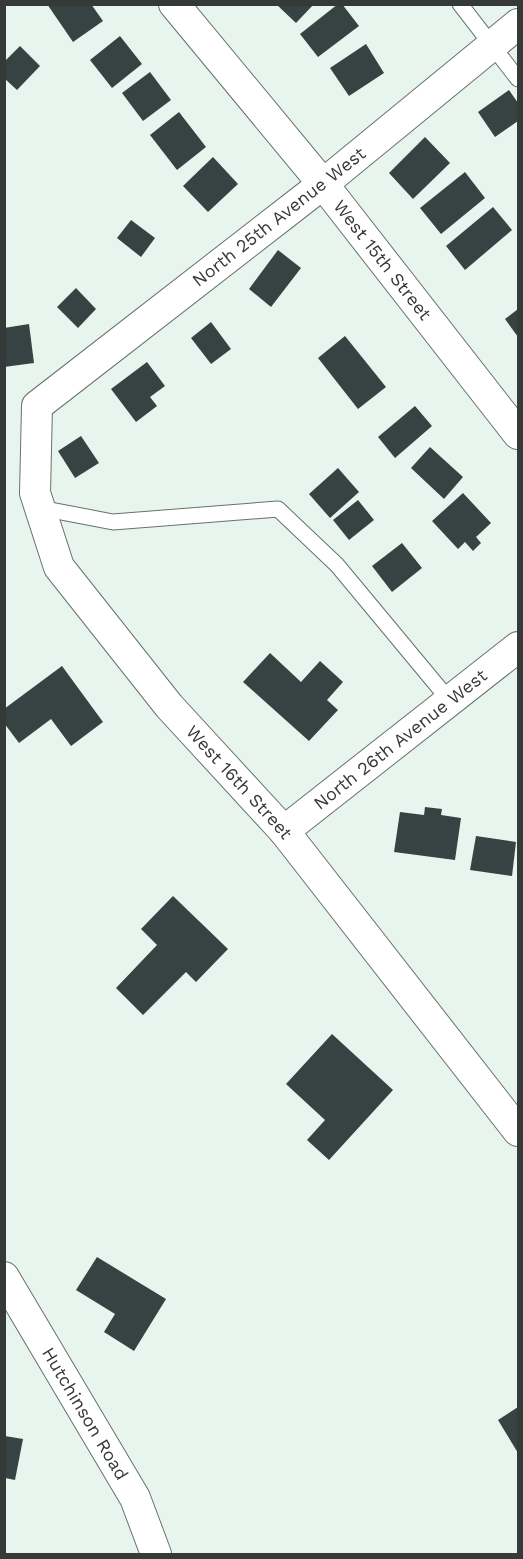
<svg xmlns="http://www.w3.org/2000/svg" width="523" height="1559" font-family="'Work Sans',sans-serif">
<style>
.building{fill:#374342}
.lines{fill:none;stroke-linecap:round;stroke-linejoin:round}
.service-casing{stroke:#67726c;stroke-width:17}
.minor-casing{stroke:#67726c;stroke-width:32}
.service{stroke:#fff;stroke-width:15}
.minor{stroke:#fff;stroke-width:30}
.labels{text-anchor:middle;stroke-width:6;stroke-linejoin:round;paint-order:stroke}
.street-label{font-size:18px;fill:#353937;stroke:#fff}
</style>
<rect width="100%" height="100%" fill="#e8f5ee"/>
<g class="building">
<path d="M47,4H91L103,21L73,42Z"/>
<path d="M276,4H314L296,23Z"/>
<path d="M338,4H342L359,26L318,57L300,34Z"/>
<path d="M120,36L142,64L112,88L90,60Z"/>
<path d="M366,44L384,73L349,96L330,68Z"/>
<path d="M20,46L40,66L17,90L4,78V62Z"/>
<path d="M150,72L171,100L143,121L122,93Z"/>
<path d="M509,90L518,103V121L495,137L478,112Z"/>
<path d="M179,112L206,147L177,170L150,135Z"/>
<path d="M425,137L450,163L413,199L389,173Z"/>
<path d="M213,157L238,184L208,212L183,186Z"/>
<path d="M465,172L485,198L441,234L420,208Z"/>
<path d="M493,207L512,230L465,270L446,246Z"/>
<path d="M131,220L155,238L141,257L117,238Z"/>
<path d="M278,250L301,268L271,307L249,289Z"/>
<path d="M76,288L96,309L78,328L57,307Z"/>
<path d="M518,309V337L505,319Z"/>
<path d="M211,322L231,349L211,364L191,338Z"/>
<path d="M29,324L34,363L4,367V328Z"/>
<path d="M345,336L386,387L358,409L318,358Z"/>
<path d="M147,362L165,386L150,397L157,406L136,422L111,389Z"/>
<path d="M415,406L432,426L395,458L378,437Z"/>
<path d="M81,436L99,463L75,478L58,451Z"/>
<path d="M430,447L463,477L444,499L411,468Z"/>
<path d="M338,468L359,492L330,518L309,494Z"/>
<path d="M463,493L491,523L476,537L481,543L473,551L465,542L458,549L432,521Z"/>
<path d="M358,500L374,520L349,540L333,520Z"/>
<path d="M402,543L422,568L392,592L372,566Z"/>
<path d="M270,653L301,682L320,661L343,682L327,700L338,710L309,741L243,682Z"/>
<path d="M62,666L103,722L71,746L51,719L19,743L4,723V709Z"/>
<path d="M425,807L442,809L441,815L461,818L455,860L394,852L400,812L424,815Z"/>
<path d="M476,836L516,842L512,876L470,870Z"/>
<path d="M173,896L228,949L196,982L186,972L143,1015L116,988L157,945L141,929Z"/>
<path d="M332,1034L393,1090L329,1160L307,1140L325,1120L286,1084Z"/>
<path d="M97,1257L166,1299L134,1351L104,1332L115,1314L76,1290Z"/>
<path d="M518,1407V1453L498,1420Z"/>
<path d="M5,1436L23,1439L15,1480L5,1478Z"/>
</g>
<g class="lines">
<defs>
<g id="service">
<path d="M460,4L518,79"/>
<path d="M40,508L113,522L278,509L337,565L450,701"/>
</g>
<g id="minor">
<path id="s1" d="M174,4L323,184L518,434"/>
<path id="s2" d="M518,24L323,184L37,406L35,493L59,567L169,706L284,831L518,1131"/>
<path id="s3" d="M284,831L518,647"/>
<path id="s4" d="M4,1277L135,1498L156,1554"/>
</g>
</defs>
<use href="#service" class="service-casing"/>
<use href="#minor" class="minor-casing"/>
<use href="#service" class="service"/>
<use href="#minor" class="minor"/>
</g>
<g class="labels">
<g class="street-label">
<text transform="translate(279 217) rotate(-38)" y="6">North 25th Avenue West</text>
<text dy="6" stroke="none"><textPath href="#s1" startOffset="330">West 15th Street</textPath></text>
<text dy="6" stroke="none"><textPath href="#s3" startOffset="148">North 26th Avenue West</textPath></text>
<text dy="6" stroke="none"><textPath href="#s2" startOffset="1060">West 16th Street</textPath></text>
<text dy="6" stroke="none"><textPath href="#s4" startOffset="159">Hutchinson Road</textPath></text>
</g>
</g>
<rect width="523" height="1559" fill="none" stroke="#353937" stroke-width="12"/>
</svg>
